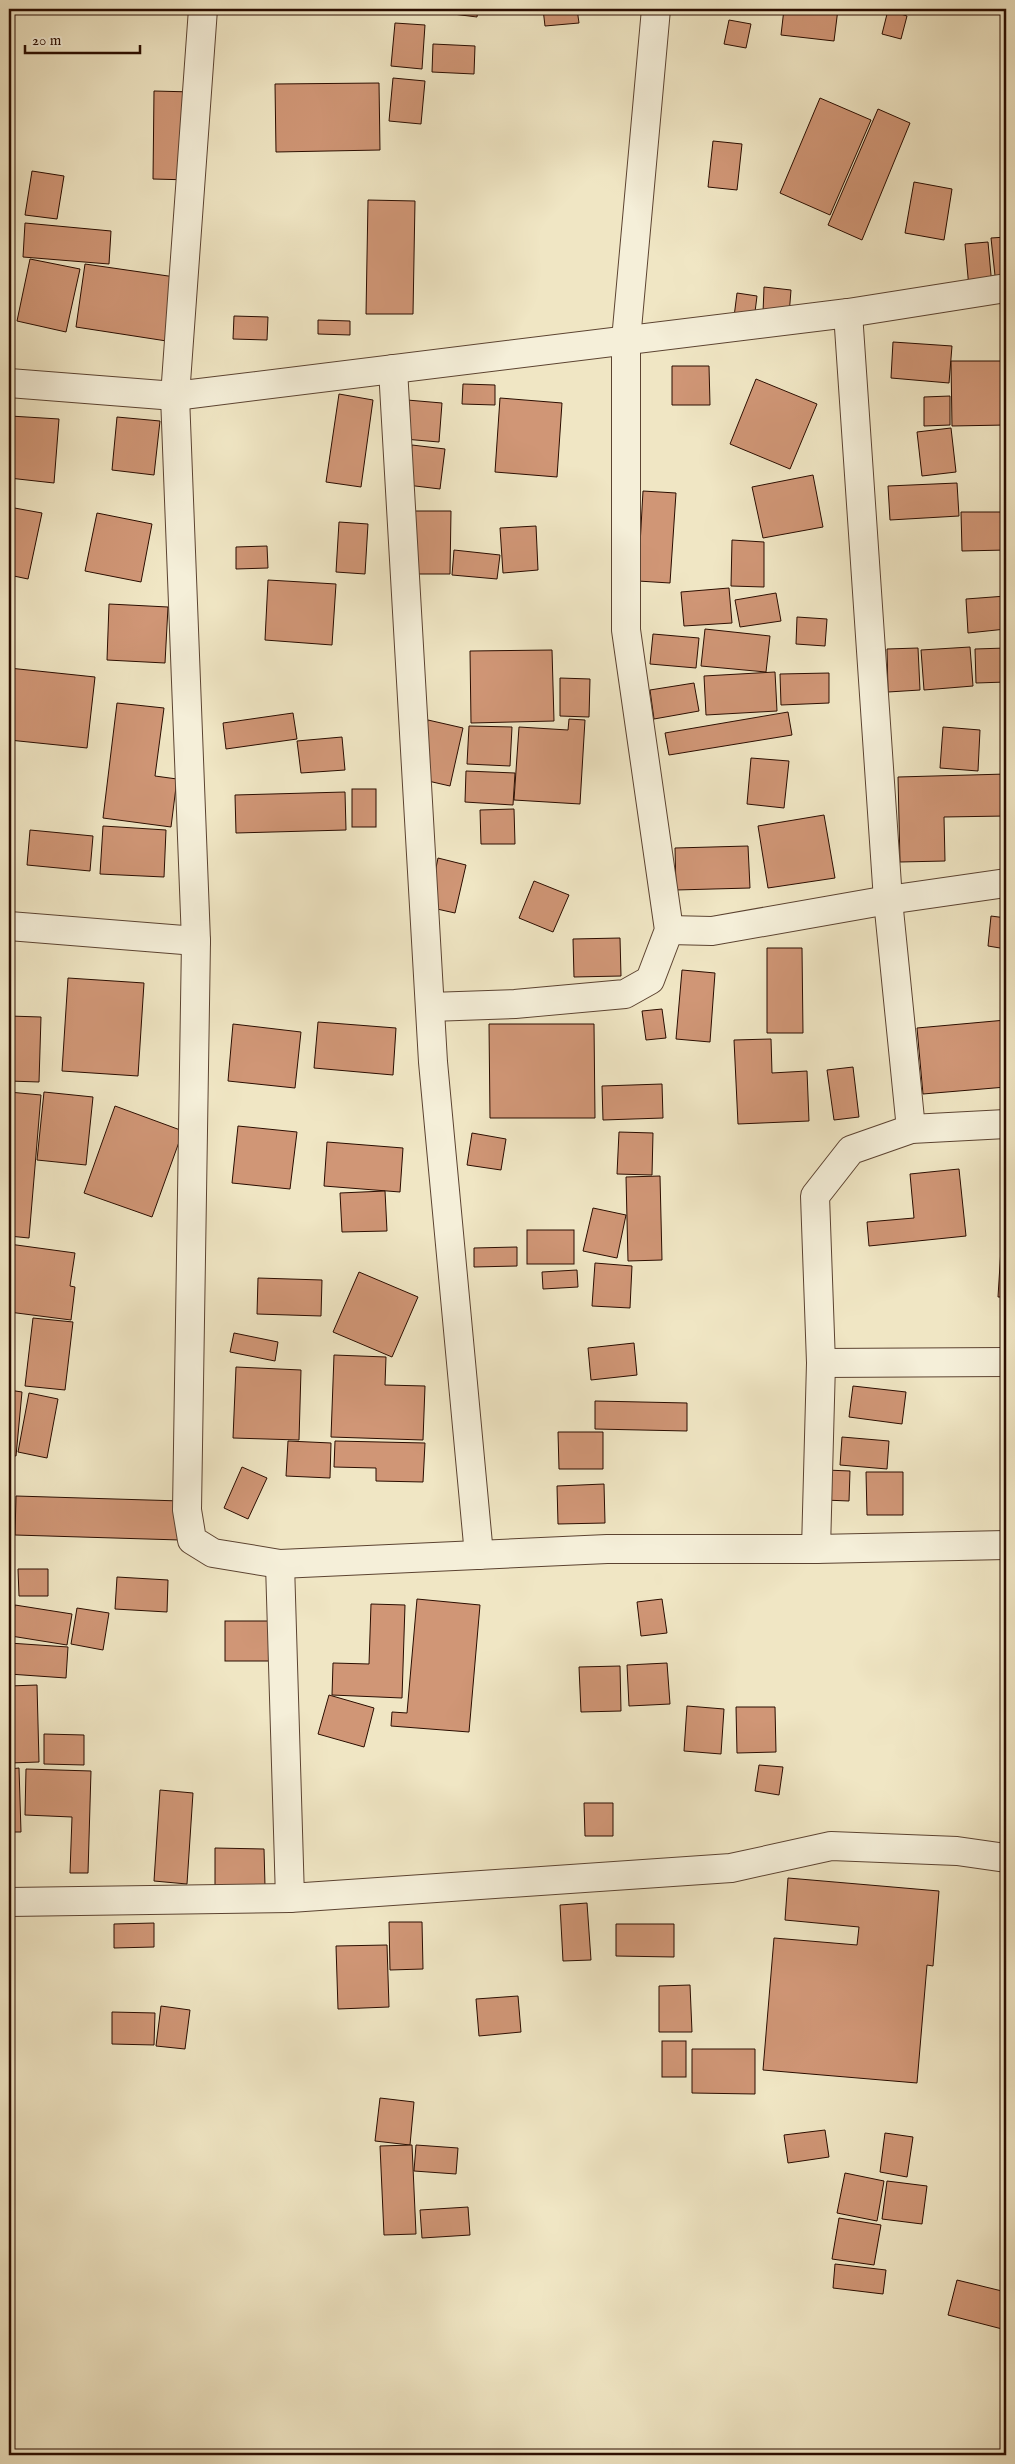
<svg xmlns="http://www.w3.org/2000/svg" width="1015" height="2464" font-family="'IM FELL English',serif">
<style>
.building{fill:#d09676;stroke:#2b0d00}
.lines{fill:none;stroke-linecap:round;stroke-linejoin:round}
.minor-casing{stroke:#5c4331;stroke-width:30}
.minor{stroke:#f5efd9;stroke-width:28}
</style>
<rect width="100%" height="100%" fill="#f0e6c4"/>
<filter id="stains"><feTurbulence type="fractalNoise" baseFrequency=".004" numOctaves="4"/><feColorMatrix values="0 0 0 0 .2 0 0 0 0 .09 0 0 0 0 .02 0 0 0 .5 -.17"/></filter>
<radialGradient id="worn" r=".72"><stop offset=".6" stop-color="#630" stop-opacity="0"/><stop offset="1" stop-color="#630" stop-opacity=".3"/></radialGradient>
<g class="building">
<path d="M438,9H478L477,17L437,12Z"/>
<path d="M543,9H577L579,23L545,26Z"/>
<path d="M784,9H838L834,41L781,35Z"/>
<path d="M888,10L907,16L901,39L882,34Z"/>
<path d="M729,20L751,24L746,48L724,44Z"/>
<path d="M395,23L425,25L422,69L391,66Z"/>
<path d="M433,44L475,46L474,74L432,72Z"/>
<path d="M393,78L425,81L421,124L389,121Z"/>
<path d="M379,83L380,150L276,152L275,84Z"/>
<path d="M154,91L193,92L191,180L153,179Z"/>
<path d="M820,98L871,120L830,215L780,193Z"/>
<path d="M878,109L910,123L862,240L828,225Z"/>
<path d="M713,141L742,144L737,190L708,187Z"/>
<path d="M32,171L64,176L57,219L25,215Z"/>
<path d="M914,182L952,189L944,240L905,233Z"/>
<path d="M368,200L415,201L413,314H366Z"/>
<path d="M25,223L111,231L109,264L23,257Z"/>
<path d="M1006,237V284L996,285L991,238Z"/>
<path d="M988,242L992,286L969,288L965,244Z"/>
<path d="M30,259L80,269L66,332L17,321Z"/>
<path d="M85,264L182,278L173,342L76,327Z"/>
<path d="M764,287L791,290L789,315L763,313Z"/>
<path d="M737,293L757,296L754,320L734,317Z"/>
<path d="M234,316L268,317L267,340L233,339Z"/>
<path d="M318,320L350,321V335L318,334Z"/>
<path d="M893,342L952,346L949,383L891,378Z"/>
<path d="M951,361H1006V425L952,426Z"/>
<path d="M672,366H709L710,405H672Z"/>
<path d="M756,379L817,404L790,469L730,444Z"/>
<path d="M463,384L495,385V405L462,404Z"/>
<path d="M339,394L373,400L361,487L326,482Z"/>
<path d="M950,396V425L924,426V397Z"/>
<path d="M500,398L562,403L557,477L495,472Z"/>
<path d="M407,400L442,403L439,442L404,439Z"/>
<path d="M10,416L59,419L54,483L9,478Z"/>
<path d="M117,417L160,421L154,475L112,470Z"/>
<path d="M951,428L956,472L922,476L917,432Z"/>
<path d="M412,445L445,449L440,489L407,485Z"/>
<path d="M813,475L823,527L763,538L752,487Z"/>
<path d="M957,483L959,516L890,520L888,486Z"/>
<path d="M643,491L676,493L670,583L638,581Z"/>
<path d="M9,507L42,513L28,579L9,575Z"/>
<path d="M409,511H451L450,574H409Z"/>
<path d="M961,512H1006V550L962,551Z"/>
<path d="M97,513L152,524L141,582L85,571Z"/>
<path d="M339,522L368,524L365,574L336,572Z"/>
<path d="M536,526L538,570L503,573L500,528Z"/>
<path d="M732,540L764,542V587L731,586Z"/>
<path d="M267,546L268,568L236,569V547Z"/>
<path d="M454,550L500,555L497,579L452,575Z"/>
<path d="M268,580L336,584L332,645L265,640Z"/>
<path d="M729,588L732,623L684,626L681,592Z"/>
<path d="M776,593L781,621L740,627L735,600Z"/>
<path d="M1006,596V629L968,633L966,599Z"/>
<path d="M109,604L168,607L165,663L107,660Z"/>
<path d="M797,617L827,619L825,646L796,644Z"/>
<path d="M705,629L770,636L766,672L701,666Z"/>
<path d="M653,634L699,638L696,668L650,664Z"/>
<path d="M970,647L973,686L924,690L921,650Z"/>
<path d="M918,648L920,690L888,692L887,649Z"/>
<path d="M1006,648V682L976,683L975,649Z"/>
<path d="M552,650L554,721L471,723L470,651Z"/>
<path d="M9,668L95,677L87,748L9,740Z"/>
<path d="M775,672L777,711L706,715L704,676Z"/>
<path d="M829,673V703L781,705L780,674Z"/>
<path d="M560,678L590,679L589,717L560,716Z"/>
<path d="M694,683L699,711L654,719L650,690Z"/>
<path d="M117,703L164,708L155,776L177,779L171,827L103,818Z"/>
<path d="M788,712L792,735L669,755L665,733Z"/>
<path d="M293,713L297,739L226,749L223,723Z"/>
<path d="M569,719L585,720L580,804L514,800L519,727L568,730Z"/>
<path d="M428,720L463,728L450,786L415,778Z"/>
<path d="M469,726L512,727L510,766L467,764Z"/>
<path d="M943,727L980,730L978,771L940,768Z"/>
<path d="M342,737L345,770L301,773L297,741Z"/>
<path d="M751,758L789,761L784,808L747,804Z"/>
<path d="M466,771L515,773L513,805L465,802Z"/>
<path d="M1006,774V816L944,817L945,861L900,862L898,777Z"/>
<rect x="352" y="789" width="24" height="38"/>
<path d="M345,792L346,830L236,833L235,795Z"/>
<path d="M514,809L515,844H481L480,810Z"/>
<path d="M824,815L835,878L768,888L758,826Z"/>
<path d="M103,826L166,830L164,877L100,874Z"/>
<path d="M30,830L93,836L90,871L27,865Z"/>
<path d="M748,846L750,888L676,890L675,848Z"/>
<path d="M438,858L466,865L455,913L428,907Z"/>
<path d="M534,881L569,895L553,932L519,918Z"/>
<path d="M991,916L1006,918V949L988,946Z"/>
<path d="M620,938L621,976L574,977L573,939Z"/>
<path d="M767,948H802L803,1033H767Z"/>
<path d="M682,970L715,973L710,1042L676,1039Z"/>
<path d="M68,978L144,983L138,1076L62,1071Z"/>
<path d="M662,1009L666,1038L646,1040L642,1011Z"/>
<path d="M9,1016L41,1017L39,1082L9,1081Z"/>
<path d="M1006,1020V1087L923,1094L917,1028Z"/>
<path d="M318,1022L396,1028L393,1075L314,1068Z"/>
<path d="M233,1024L301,1032L295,1088L228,1081Z"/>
<path d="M489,1024H594L595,1118H490Z"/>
<path d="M771,1039L772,1073L807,1071L809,1121L738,1124L734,1040Z"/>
<path d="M853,1067L859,1117L834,1120L827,1070Z"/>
<path d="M662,1084L663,1118L603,1120L602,1086Z"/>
<path d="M9,1092L41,1095L29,1238L9,1236Z"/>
<path d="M44,1092L93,1097L86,1165L37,1160Z"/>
<path d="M115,1106L183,1131L152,1217L84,1193Z"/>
<path d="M238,1126L297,1132L290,1189L232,1183Z"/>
<path d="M619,1132L653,1133L652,1175L617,1174Z"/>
<path d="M472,1133L506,1139L501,1170L467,1165Z"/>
<path d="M327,1142L403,1148L400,1192L324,1186Z"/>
<path d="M959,1169L966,1236L869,1246L867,1222L914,1218L910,1174Z"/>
<path d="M660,1176L662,1260L628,1261L626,1177Z"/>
<path d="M385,1191L387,1231L342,1232L340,1193Z"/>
<path d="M593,1208L626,1215L617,1258L583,1251Z"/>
<rect x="527" y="1230" width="47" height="34"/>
<path d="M1002,1232H1006V1297H998Z"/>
<path d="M9,1244L75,1253L70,1286L75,1287L71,1320L9,1312Z"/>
<path d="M517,1247V1266L474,1267V1248Z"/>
<path d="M595,1263L632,1266L630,1308L592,1306Z"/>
<path d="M577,1270L578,1287L543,1289L542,1272Z"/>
<path d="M359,1272L418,1297L392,1357L333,1332Z"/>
<path d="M258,1278L322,1280L321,1316L257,1314Z"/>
<path d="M33,1318L73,1322L65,1390L25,1386Z"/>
<path d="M234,1333L278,1342L275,1361L230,1352Z"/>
<path d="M634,1343L637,1375L591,1380L588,1348Z"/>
<path d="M334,1355L386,1357L385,1385L425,1386L423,1440L331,1437Z"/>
<path d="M236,1367L301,1370L299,1440L233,1438Z"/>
<path d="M853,1386L906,1392L902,1424L849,1417Z"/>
<path d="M9,1390L22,1392L16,1456L9,1455Z"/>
<path d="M29,1393L58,1399L47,1458L18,1452Z"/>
<path d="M595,1401L687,1403V1431L595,1429Z"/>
<path d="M558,1432H603V1469H559Z"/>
<path d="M842,1437L889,1441L887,1469L840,1465Z"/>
<path d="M288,1441L331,1443L330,1478L286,1476Z"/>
<path d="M335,1441L425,1443L423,1482L376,1481V1468L334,1467Z"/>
<path d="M242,1467L267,1478L248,1519L224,1508Z"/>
<path d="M826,1470L850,1471L849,1501L824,1500Z"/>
<path d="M866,1472H903V1515H867Z"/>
<path d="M604,1484L605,1523L558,1524L557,1486Z"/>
<path d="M16,1496L181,1501L180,1540L15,1535Z"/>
<path d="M18,1569H48V1596H19Z"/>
<path d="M117,1577L168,1580L167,1612L115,1609Z"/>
<path d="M417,1599L480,1605L469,1732L391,1726L392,1712L407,1713Z"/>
<path d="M662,1599L667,1633L641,1636L637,1602Z"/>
<path d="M371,1604L405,1605L402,1698L332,1695L333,1663L369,1664Z"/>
<path d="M15,1605L72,1614L67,1645L11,1636Z"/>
<path d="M77,1608L109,1613L103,1650L71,1644Z"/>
<rect x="225" y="1621" width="44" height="40"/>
<path d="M9,1643L68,1647L66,1678L9,1674Z"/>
<path d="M667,1663L670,1704L629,1706L627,1665Z"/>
<path d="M620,1666L621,1711L581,1712L579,1667Z"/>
<path d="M37,1685L39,1762L9,1763V1686Z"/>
<path d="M329,1695L374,1708L364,1747L318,1734Z"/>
<path d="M687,1706L724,1709L721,1754L684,1751Z"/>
<path d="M736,1707H775L776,1752L737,1753Z"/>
<path d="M44,1734L84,1735V1765L44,1764Z"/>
<path d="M759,1765L783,1767L779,1795L755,1791Z"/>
<path d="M19,1768L21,1832H9V1769Z"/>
<path d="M26,1769L91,1771L88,1873H70L72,1817L25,1815Z"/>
<path d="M160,1790L193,1793L187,1884L154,1881Z"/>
<path d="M584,1803H613V1836H585Z"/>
<path d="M215,1848L264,1849L265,1886L215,1885Z"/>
<path d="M788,1878L939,1891L933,1966L927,1965L917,2083L763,2070L774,1938L857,1945L859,1927L785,1920Z"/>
<path d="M587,1903L591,1960L563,1961L560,1905Z"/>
<path d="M389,1922H422L423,1969L390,1970Z"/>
<path d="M154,1923V1947L114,1948V1924Z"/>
<path d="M616,1924H674V1957L616,1956Z"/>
<path d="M387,1945L389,2007L338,2009L336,1946Z"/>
<path d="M690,1985L692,2032H659V1986Z"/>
<path d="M518,1996L521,2032L479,2036L476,1999Z"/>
<path d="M161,2006L190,2010L185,2049L156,2046Z"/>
<path d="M112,2012L155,2013L154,2045L112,2044Z"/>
<rect x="662" y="2041" width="24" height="36"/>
<path d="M692,2049H755V2094L692,2093Z"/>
<path d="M380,2098L414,2102L410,2145L375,2141Z"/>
<path d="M825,2130L829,2157L788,2163L784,2135Z"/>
<path d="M885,2133L913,2137L907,2177L880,2172Z"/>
<path d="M412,2145L416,2234L384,2235L380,2146Z"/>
<path d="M416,2145L458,2148L456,2174L414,2171Z"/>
<path d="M845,2173L884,2181L877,2221L837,2213Z"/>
<path d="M887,2181L927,2186L922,2224L882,2219Z"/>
<path d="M468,2207L470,2235L422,2238L420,2210Z"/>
<path d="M839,2218L881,2225L874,2265L832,2259Z"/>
<path d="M835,2264L886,2270L883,2294L833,2288Z"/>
<path d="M957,2280L1006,2292V2330L948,2315Z"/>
</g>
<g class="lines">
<defs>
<g id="minor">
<path d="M203,9L175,396L196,941L187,1510L192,1540L213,1553L280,1564L607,1549H816L1006,1545"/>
<path d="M848,313L888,900L911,1129"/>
<path d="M393,369L433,1062L479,1555"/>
<path d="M9,383L175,396L848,313L1006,288"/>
<path d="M9,926L196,941"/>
<path d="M669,930L712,931L888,900L1006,883"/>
<path d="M430,1007L515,1004L625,994L650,980L669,930L626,630V340L656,9"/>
<path d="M821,1363L1006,1362"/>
<path d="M816,1549L821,1363L815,1196L851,1150L911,1129L1006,1124"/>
<path d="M280,1564L290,1898"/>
<path d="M9,1902L290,1898L731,1868L831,1846L957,1851L1006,1858"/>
</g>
</defs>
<use href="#minor" class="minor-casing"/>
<use href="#minor" class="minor"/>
</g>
<rect width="1015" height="2464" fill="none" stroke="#f0e6c4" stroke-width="30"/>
<rect x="10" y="10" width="995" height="2444" fill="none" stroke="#2b0d00" stroke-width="2.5"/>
<rect x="15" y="15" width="985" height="2434" fill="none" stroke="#2b0d00"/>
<path d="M25 45v8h115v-8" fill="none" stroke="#2b0d00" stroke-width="2.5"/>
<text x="32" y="45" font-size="15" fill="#2b0d00" stroke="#f5efd9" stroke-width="4" paint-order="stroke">20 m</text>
<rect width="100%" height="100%" filter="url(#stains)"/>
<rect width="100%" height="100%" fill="url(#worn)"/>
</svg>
